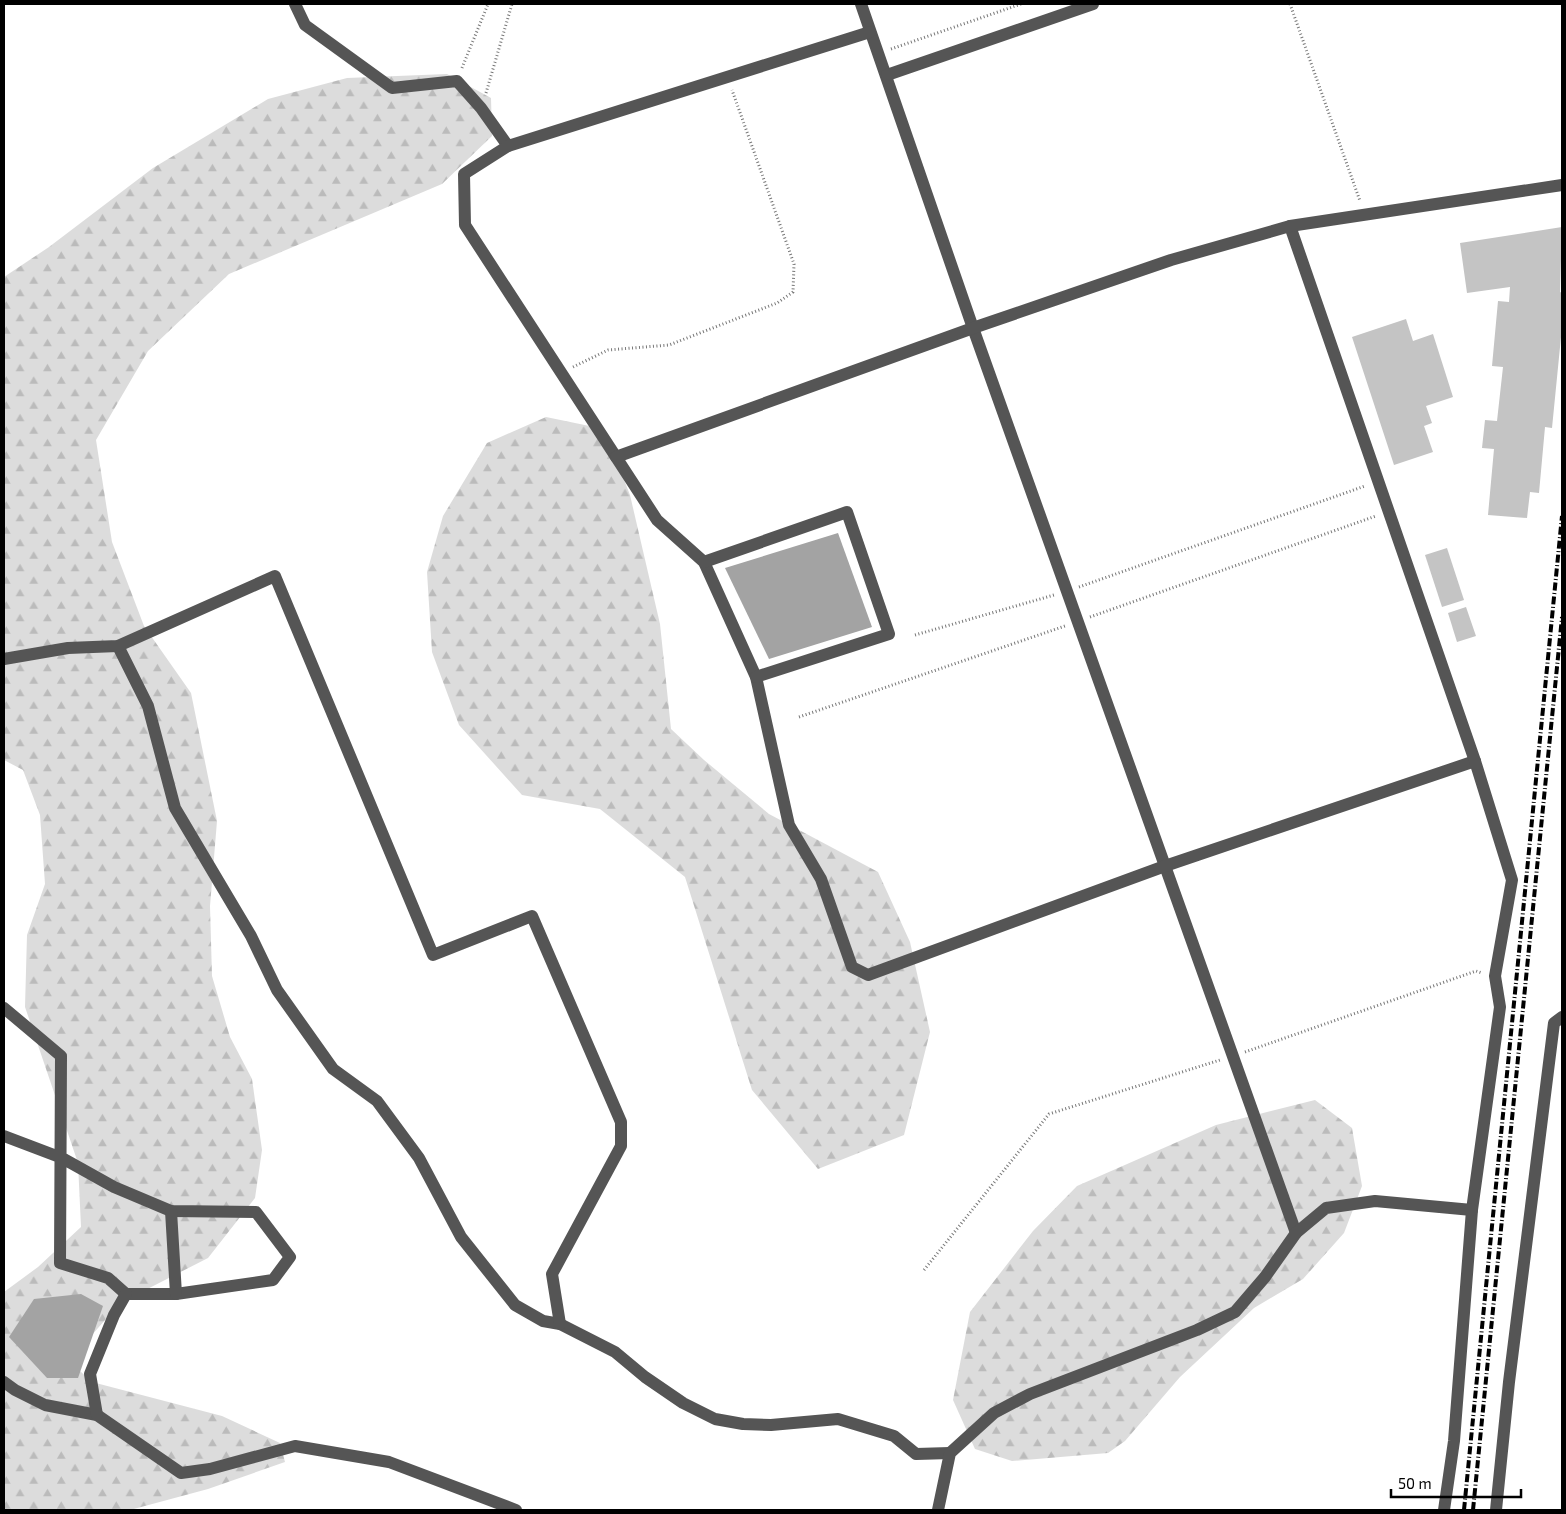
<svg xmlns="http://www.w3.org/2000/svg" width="1566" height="1514" font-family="'Exo 2',sans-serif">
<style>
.forest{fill:url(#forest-firs)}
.water{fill:#a3a3a3}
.building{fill:#c4c4c4}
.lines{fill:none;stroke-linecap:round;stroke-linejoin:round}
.path{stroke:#777;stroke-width:3;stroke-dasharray:1 2.5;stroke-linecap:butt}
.minor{stroke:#555;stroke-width:12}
.rail{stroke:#000;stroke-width:4;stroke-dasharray:8 2.5 1 2.5;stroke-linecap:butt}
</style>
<defs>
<pattern id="forest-firs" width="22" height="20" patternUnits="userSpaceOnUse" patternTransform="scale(1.25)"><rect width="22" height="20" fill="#dcdcdc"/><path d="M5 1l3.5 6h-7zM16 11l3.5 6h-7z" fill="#bbb"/></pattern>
</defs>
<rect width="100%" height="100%" fill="#fff"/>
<g class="forest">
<path d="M447,74L491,98L492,136L442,184L229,274L148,351L96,440L112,542L144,626L191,693L217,821L210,906L212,976L230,1037L252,1079L262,1150L255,1198L208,1258L120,1303L69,1361L92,1382L222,1416L280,1443L285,1462L208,1489L130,1510H4V1292L38,1267L81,1227L78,1163L25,1007L27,935L45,884L40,815L23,770L4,760V277L49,247L153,168L268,99L347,78Z"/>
<path d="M546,417L604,429L630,495L660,624L671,729L704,760L769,814L878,872L910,942L930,1032L904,1135L818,1169L752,1090L685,877L600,809L522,795L459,725L432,652L427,572L443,516L487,443Z"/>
<path d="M1315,1100L1352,1128L1362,1186L1344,1233L1303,1279L1254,1308L1180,1377L1125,1441L1108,1453L1012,1461L975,1449L953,1400L970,1312L1033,1231L1077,1186L1216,1125Z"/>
</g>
<g class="water">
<path d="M838,533L872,627L769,659L725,568Z"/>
<path d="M81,1294L103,1306L78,1378H47L9,1337L34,1299Z"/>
</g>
<g class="building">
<path d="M1562,227L1560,292L1562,293V327L1552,428L1545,427L1539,493L1530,492L1527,518L1488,515L1494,449L1482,448L1485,420L1497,421L1503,367L1492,366L1498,301L1509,302L1510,287L1467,293L1460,243Z"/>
<path d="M1406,319L1413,341L1433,334L1453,397L1426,406L1432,423L1424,426L1433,452L1394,465L1352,337Z"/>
<path d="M1447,548L1464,600L1442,607L1425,555Z"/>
<path d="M1466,607L1476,636L1457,642L1448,613Z"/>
</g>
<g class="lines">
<g class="path">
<path d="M1290,4L1360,201"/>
<path d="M891,49L1021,4"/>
<path d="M462,68L488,4"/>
<path d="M486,93L512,4"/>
<path d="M573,367L608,350L669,345L777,303L793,292L794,264L732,90"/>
<path d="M1079,587L1365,486"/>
<path d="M1090,617L1376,516"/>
<path d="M915,635L1054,595"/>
<path d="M799,717L1065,626"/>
<path d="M1245,1052L1476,971L1482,973"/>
<path d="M924,1270L1049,1114L1220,1060"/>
</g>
<g class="minor">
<path d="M295,4L305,25L392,88L457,81L481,108L508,146"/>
<path d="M861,4L973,328L1296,1233"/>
<path d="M870,32L508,146L464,174L465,225L657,520L704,562L756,677L789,825L821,879L852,967L868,975L1165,866L1475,761"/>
<path d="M887,75L1093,4"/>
<path d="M1290,226L1475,761L1512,880L1495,976L1500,1007L1472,1210L1454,1441L1444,1510"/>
<path d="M616,457L973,328L1171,260L1290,226L1562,185"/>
<path d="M704,562L847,512L889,634L756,677"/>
<path d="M118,646L148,706L175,808L251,936L277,990L333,1069L377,1101L419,1158L461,1237L515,1305L543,1321L560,1324L615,1352L645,1377L683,1403L715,1419L743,1424L771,1425L838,1419L894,1436L916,1454L950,1453"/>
<path d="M4,659L68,648L118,646L275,576L433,955L532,916L621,1122V1146L552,1274L560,1324"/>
<path d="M4,1008L61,1056L60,1263L108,1278L126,1294H176L273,1280L290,1257L256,1212L171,1211L114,1187L62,1158L4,1136"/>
<path d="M171,1211L176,1294"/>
<path d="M4,1382L15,1390L45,1405L97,1415L181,1473L210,1469L295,1446L389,1462L516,1510"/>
<path d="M97,1415L90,1374L114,1315L126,1294"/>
<path d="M938,1510L950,1453L994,1413L1030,1394L1197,1330L1235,1312L1265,1277L1296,1233L1326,1208L1375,1201L1472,1210"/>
<path d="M1496,1510L1509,1382L1554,1023L1562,1017"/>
</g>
<g class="rail">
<path d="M1464,1510L1562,516"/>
<path d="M1473,1510L1562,617"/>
</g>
</g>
<rect width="1566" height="1514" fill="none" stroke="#000000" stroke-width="10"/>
<path d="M1391 1489v8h130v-8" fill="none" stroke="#000000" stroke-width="2.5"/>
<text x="1398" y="1489" font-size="15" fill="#000000" stroke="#ffffff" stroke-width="4" paint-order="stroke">50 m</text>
</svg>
